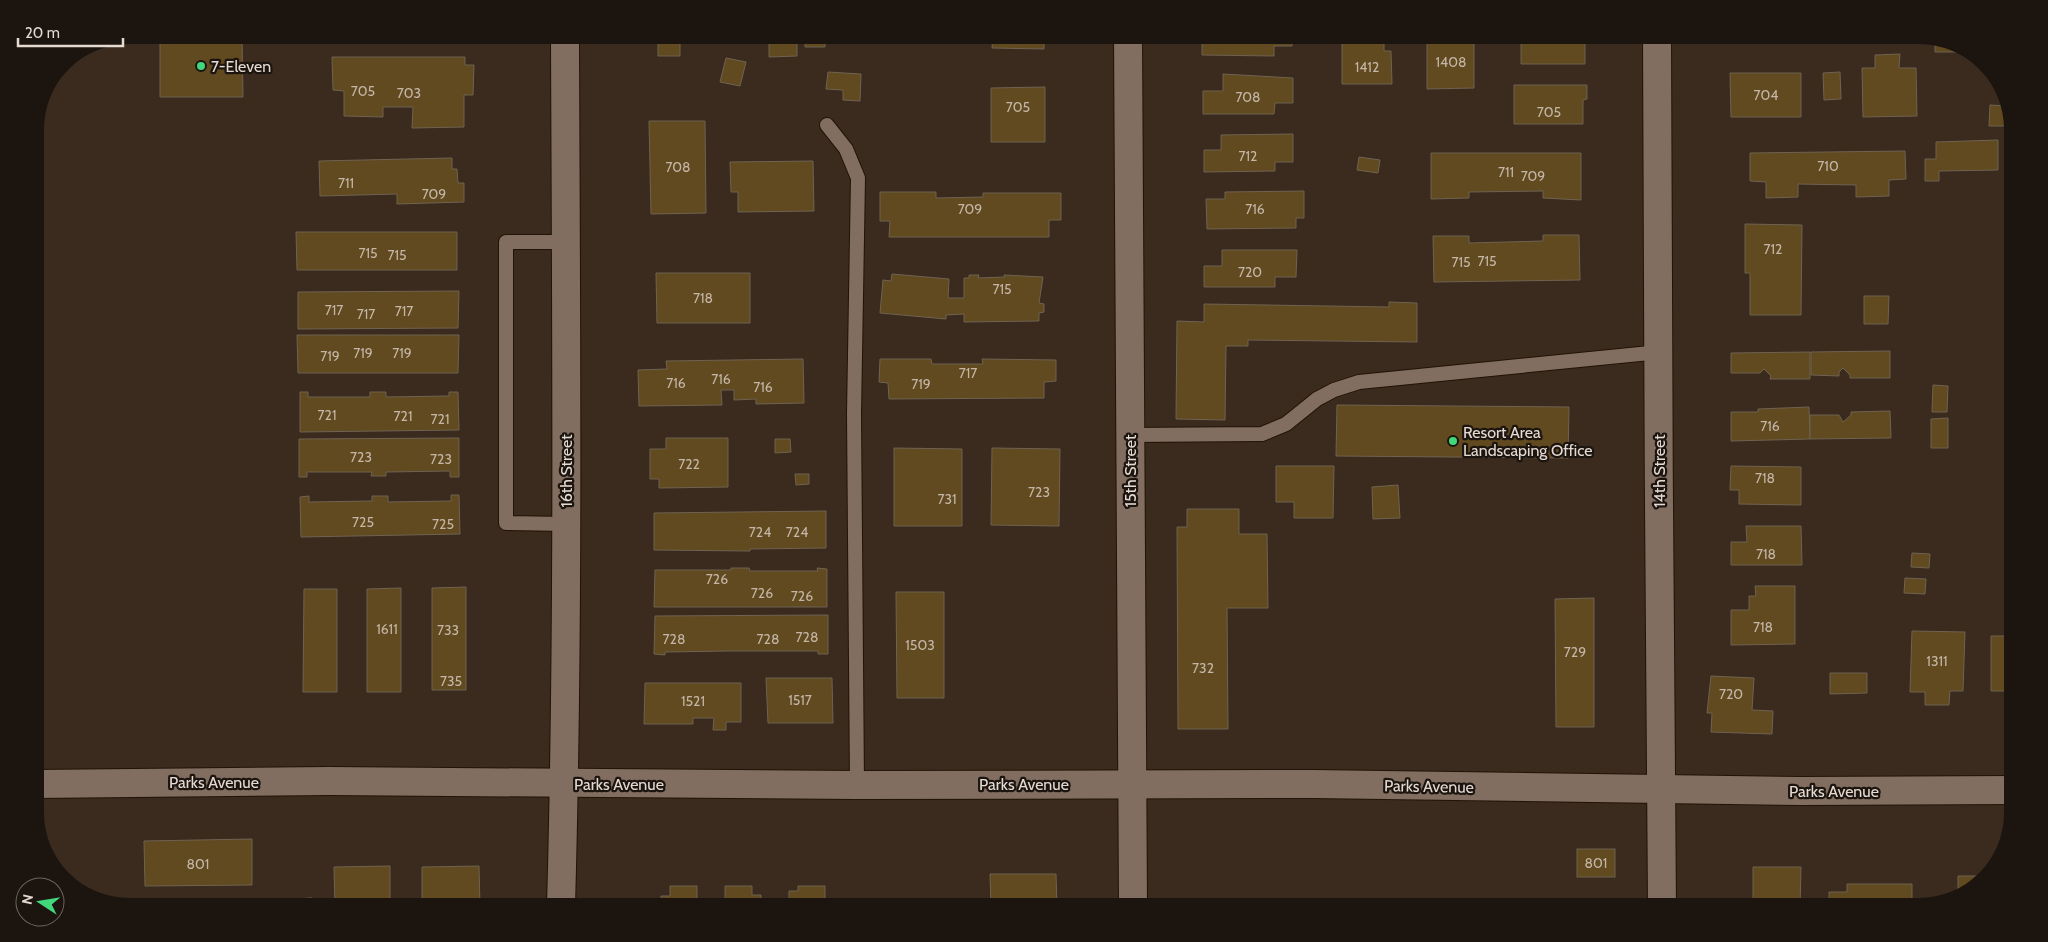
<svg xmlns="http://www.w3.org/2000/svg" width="2048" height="942" font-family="Cabin,sans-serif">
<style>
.building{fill:#614920;stroke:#6f6351}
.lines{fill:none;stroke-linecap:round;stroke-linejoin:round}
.lane-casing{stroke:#211307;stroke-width:16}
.street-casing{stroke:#211307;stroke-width:30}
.lane{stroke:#816e60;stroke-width:14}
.street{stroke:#816e60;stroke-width:28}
.poi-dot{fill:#42d77b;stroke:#1c150f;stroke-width:2}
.labels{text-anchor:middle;stroke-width:4.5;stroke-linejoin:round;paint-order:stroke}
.number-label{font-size:14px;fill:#c4b6a6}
.poi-label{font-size:16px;fill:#e5dad2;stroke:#1c150f;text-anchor:start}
.street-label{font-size:16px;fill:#e5dad2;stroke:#1c150f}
</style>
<rect width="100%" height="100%" fill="#3b2b1e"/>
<g class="building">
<path d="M160,35H242L243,97H160Z"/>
<path d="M658,35H744V37H680V56H658Z"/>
<path d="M769,35H869V40H825V47H805V40H797V56L769,57Z"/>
<path d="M883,35H970V39L883,40Z"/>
<path d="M993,35H1044V49L992,48Z"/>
<path d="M1202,35H1292V46H1274V56L1202,55Z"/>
<path d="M1342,35H1384V51H1391L1392,84H1342Z"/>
<path d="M1427,35H1474V88L1427,89Z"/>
<path d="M1521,35H1587V39H1585V64H1521Z"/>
<rect x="1708" y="35" width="43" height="7"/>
<path d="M1935,38L1955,42L1967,52H1935Z"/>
<path d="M1900,54L1899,68H1916L1917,116L1863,117L1862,68H1875V55Z"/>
<path d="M332,57H465V65H474L473,95H464V127L412,128L413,107H383V117L344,116V91L333,90Z"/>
<path d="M726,58L746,62L740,86L720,82Z"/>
<path d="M828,72L861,74L860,101L843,100V90L826,89Z"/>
<path d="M1840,72L1841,99L1824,100L1823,73Z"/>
<path d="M1730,73H1801V117H1731Z"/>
<path d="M1223,74L1293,78V103H1275L1274,114H1203V91H1223Z"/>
<path d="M1514,85H1587V99L1583,100V124H1514Z"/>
<path d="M1045,87V142H991V88Z"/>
<path d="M1990,105L2007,106L2013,126H1989Z"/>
<path d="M649,121H705L706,213L651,214Z"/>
<path d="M1293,134V162H1275V171L1204,172V150H1221V135Z"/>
<path d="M1998,140V170L1939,171V181H1925V159H1936V142Z"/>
<path d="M1905,151L1906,179L1889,180V196L1856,197V185L1798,184V197L1766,198V182L1750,181V153Z"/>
<path d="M1431,153H1581V200L1543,198V191L1469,192V198L1431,199Z"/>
<path d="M1359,157L1380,160L1378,173L1357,170Z"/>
<path d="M452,158V169H457L458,183H464V202L397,204V194L320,196L319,161Z"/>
<path d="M813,161L814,211L738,212V192H731L730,162Z"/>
<path d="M1304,191V218H1296V228L1207,229L1206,199H1225V192Z"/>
<path d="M880,192H936V198L983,197V193H1061V220H1049V237H889L890,221H880Z"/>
<path d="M1745,224L1802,225L1801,315H1750V273H1745Z"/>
<path d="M296,232H457V270H297Z"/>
<path d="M1543,235H1579L1580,280L1434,282L1433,236H1469V243L1543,241Z"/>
<path d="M1222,250H1297L1296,277H1275V287H1204V266H1222Z"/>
<rect x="2011" y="250" width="2" height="46"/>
<path d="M656,273H750V323H657Z"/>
<path d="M892,274L949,279L948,298H964V278H969V275H979L978,278L1005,277L1004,275L1043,277L1039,303L1044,304V312L1039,313V321L964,322V314L946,315V319L880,313L883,280L891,281Z"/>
<path d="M459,291L458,328L298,329V292Z"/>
<path d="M1864,296H1889L1888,324H1864Z"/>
<path d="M1389,302L1417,303V342L1248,340V346H1226L1225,420L1176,419L1177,321L1204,322V304L1389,307Z"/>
<path d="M297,335H459L458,373H298Z"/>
<path d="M1890,351V378H1850V375L1843,368L1839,372V376L1811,375V352Z"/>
<path d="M1810,352V379H1770L1771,376L1764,369L1760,373H1731V353Z"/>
<path d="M803,359L804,403L756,404V399L734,400V390H721L722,405L639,406L638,370L667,369L666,361Z"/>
<path d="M880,359H931L932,364H983L982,359L1056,360V381L1044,382V398L889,399L888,383L879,382Z"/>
<path d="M1933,385L1948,386L1947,412H1932Z"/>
<path d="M300,392H308V397H370V392H386V397L449,396V392H458L459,430L300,432Z"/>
<path d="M1337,405L1569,407L1568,458L1336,456Z"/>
<path d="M1809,407L1810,439L1731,441V412H1758V409Z"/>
<path d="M1890,411L1891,438L1810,439V415H1839L1843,422L1851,415V412Z"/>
<path d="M1948,418V448H1931V419Z"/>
<path d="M459,438V477H450V471L386,472V476H371L372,472H307V477H299V439Z"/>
<path d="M666,438H728V487L659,488V479H650V449H666Z"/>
<path d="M775,439H790L791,452L775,453Z"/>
<path d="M894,448L962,449V526H894Z"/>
<path d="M992,448L1060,449L1059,526L991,525Z"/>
<path d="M1276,466H1334L1333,518H1294V502H1276Z"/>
<path d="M1731,466L1801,467V505L1739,504V490H1730Z"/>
<path d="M795,474H809V484L796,485Z"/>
<path d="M1398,485L1400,518L1373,519L1372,487Z"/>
<path d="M451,495H459L460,534L301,537L300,497L309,496V502L372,501V496H388V502L451,501Z"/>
<path d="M1187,509H1239V534H1267L1268,608H1227L1228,729H1178L1177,527H1187Z"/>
<path d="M826,511V548L750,549V551L654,550V513Z"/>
<path d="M1746,526H1801L1802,565H1731V542H1747Z"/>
<path d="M1912,553L1930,554L1929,568L1911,567Z"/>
<path d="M731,568H749L750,571H818L817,568L827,569V607H654L655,570H731Z"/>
<path d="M1905,578L1926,579L1925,594L1904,593Z"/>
<path d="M1755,586H1795V644L1731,645V610H1749V596H1756Z"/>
<path d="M466,587V690H432V588Z"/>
<path d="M401,588V692H367V589Z"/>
<path d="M304,589H337V692H303Z"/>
<path d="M896,592H944V698H897Z"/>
<path d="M1594,598V727H1556L1555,599Z"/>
<path d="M828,615V654H818V651H728L665,652V655L654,654L655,616Z"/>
<path d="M1912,631L1965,632L1963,691H1950L1949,705H1925V692H1910Z"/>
<path d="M1991,636H2013V697H2006V691H1991Z"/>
<path d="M1830,673H1867V693L1830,694Z"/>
<path d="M1711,676L1754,678L1752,710L1773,711L1772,734L1711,732L1712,713H1707Z"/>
<path d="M766,678H832L833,723H768Z"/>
<path d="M645,683H741V722H726V730H713L714,718H693V724H644Z"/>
<path d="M252,839V885L145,886L144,841Z"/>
<rect x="1577" y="849" width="38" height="28"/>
<path d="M390,866V907H335L334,867Z"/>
<path d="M479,866L480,907H422V867Z"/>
<path d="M1753,867H1801L1800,907H1753Z"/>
<path d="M990,874H1056L1057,907H991Z"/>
<path d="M1958,876H1984L1971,891L1958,895Z"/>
<path d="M1847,884H1912V907H1829V892H1847Z"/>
<path d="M670,886H697V907H661V896H670Z"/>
<path d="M725,886H752V895H761V907H725Z"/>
<path d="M798,886H825V907H789V891H798Z"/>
<path d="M312,898L313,907H294L293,899Z"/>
</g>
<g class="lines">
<defs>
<g id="lane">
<path d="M827,125L846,149L858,178L854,414L857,785"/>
<path d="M566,242H506V523L566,524"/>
<path d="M1129,435L1262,434L1286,424L1317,399L1334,390L1359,382L1660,352"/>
</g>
<g id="street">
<path d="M1128,35L1133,907"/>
<path d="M1657,35C1659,326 1658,616 1662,907"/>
<path d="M35,784L328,781L857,785L1313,784L1801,791L2013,790"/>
<path d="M561,907C569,616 566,326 565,35"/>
</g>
</defs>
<use href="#lane" class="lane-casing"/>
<use href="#street" class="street-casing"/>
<use href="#lane" class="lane"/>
<use href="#street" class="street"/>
</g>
<g class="poi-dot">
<circle cx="201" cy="66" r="5"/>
<circle cx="1453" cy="441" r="5"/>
</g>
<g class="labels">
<g class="number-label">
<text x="1451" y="67">1408</text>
<text x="1367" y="72">1412</text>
<text x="363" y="96">705</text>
<text x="409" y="98">703</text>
<text x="1766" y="100">704</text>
<text x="1248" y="102">708</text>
<text x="1018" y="112">705</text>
<text x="1549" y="117">705</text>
<text x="1248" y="161">712</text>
<text x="1828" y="171">710</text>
<text x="678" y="172">708</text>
<text x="1506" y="177">711</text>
<text x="1533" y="181">709</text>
<text x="346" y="188">711</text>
<text x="434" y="199">709</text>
<text x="970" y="214">709</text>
<text x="1255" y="214">716</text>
<text x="1773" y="254">712</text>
<text x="368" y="258">715</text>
<text x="397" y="260">715</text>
<text x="1487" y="266">715</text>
<text x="1461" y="267">715</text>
<text x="1250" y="277">720</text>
<text x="1002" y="294">715</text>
<text x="703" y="303">718</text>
<text x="334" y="315">717</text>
<text x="404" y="316">717</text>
<text x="366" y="319">717</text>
<text x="363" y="358">719</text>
<text x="402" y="358">719</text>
<text x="330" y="361">719</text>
<text x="968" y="378">717</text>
<text x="721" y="384">716</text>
<text x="676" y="388">716</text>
<text x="921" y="389">719</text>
<text x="763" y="392">716</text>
<text x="327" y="420">721</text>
<text x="403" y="421">721</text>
<text x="440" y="424">721</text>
<text x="1770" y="431">716</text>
<text x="361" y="462">723</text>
<text x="441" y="464">723</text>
<text x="689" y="469">722</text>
<text x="1765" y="483">718</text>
<text x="1039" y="497">723</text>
<text x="947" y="504">731</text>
<text x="363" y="527">725</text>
<text x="443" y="529">725</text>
<text x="760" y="537">724</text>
<text x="797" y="537">724</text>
<text x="1766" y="559">718</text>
<text x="717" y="584">726</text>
<text x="762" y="598">726</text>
<text x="802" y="601">726</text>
<text x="1763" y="632">718</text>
<text x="387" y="634">1611</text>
<text x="448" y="635">733</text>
<text x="807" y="642">728</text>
<text x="674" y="644">728</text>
<text x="768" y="644">728</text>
<text x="920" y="650">1503</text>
<text x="1575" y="657">729</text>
<text x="1937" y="666">1311</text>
<text x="1203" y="673">732</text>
<text x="451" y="686">735</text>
<text x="1731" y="699">720</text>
<text x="800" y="705">1517</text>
<text x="693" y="706">1521</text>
<text x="1596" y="868">801</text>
<text x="198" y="869">801</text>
</g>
<g class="poi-label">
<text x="211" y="72">7-Eleven</text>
<text x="1463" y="438">Resort Area<tspan x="1463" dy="18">Landscaping Office</tspan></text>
</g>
<g class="street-label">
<text transform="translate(566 471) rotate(-90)" y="6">16th Street</text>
<text transform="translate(1130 471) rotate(-90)" y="6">15th Street</text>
<text transform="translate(1659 471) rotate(-90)" y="6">14th Street</text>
<text x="214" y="788">Parks Avenue</text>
<text x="619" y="790">Parks Avenue</text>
<text x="1024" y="790">Parks Avenue</text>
<text transform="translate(1429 786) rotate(1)" y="6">Parks Avenue</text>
<text x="1834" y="797">Parks Avenue</text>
</g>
</g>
<path d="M0 0H2048V942H0ZM129 44H1919A85 85 0 0 1 2004 129V813A85 85 0 0 1 1919 898H129A85 85 0 0 1 44 813V129A85 85 0 0 1 129 44Z" fill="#1c150f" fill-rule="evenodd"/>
<g transform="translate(40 902) rotate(282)"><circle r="24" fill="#1c150f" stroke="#6c645d"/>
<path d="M0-4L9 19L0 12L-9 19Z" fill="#42d77b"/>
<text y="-8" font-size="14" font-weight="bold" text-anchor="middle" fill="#e5dad2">N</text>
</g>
<path d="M18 38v8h105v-8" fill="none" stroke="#e5dad2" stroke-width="2.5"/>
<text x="25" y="38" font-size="15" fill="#e5dad2" stroke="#1c150f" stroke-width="4" paint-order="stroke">20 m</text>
</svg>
